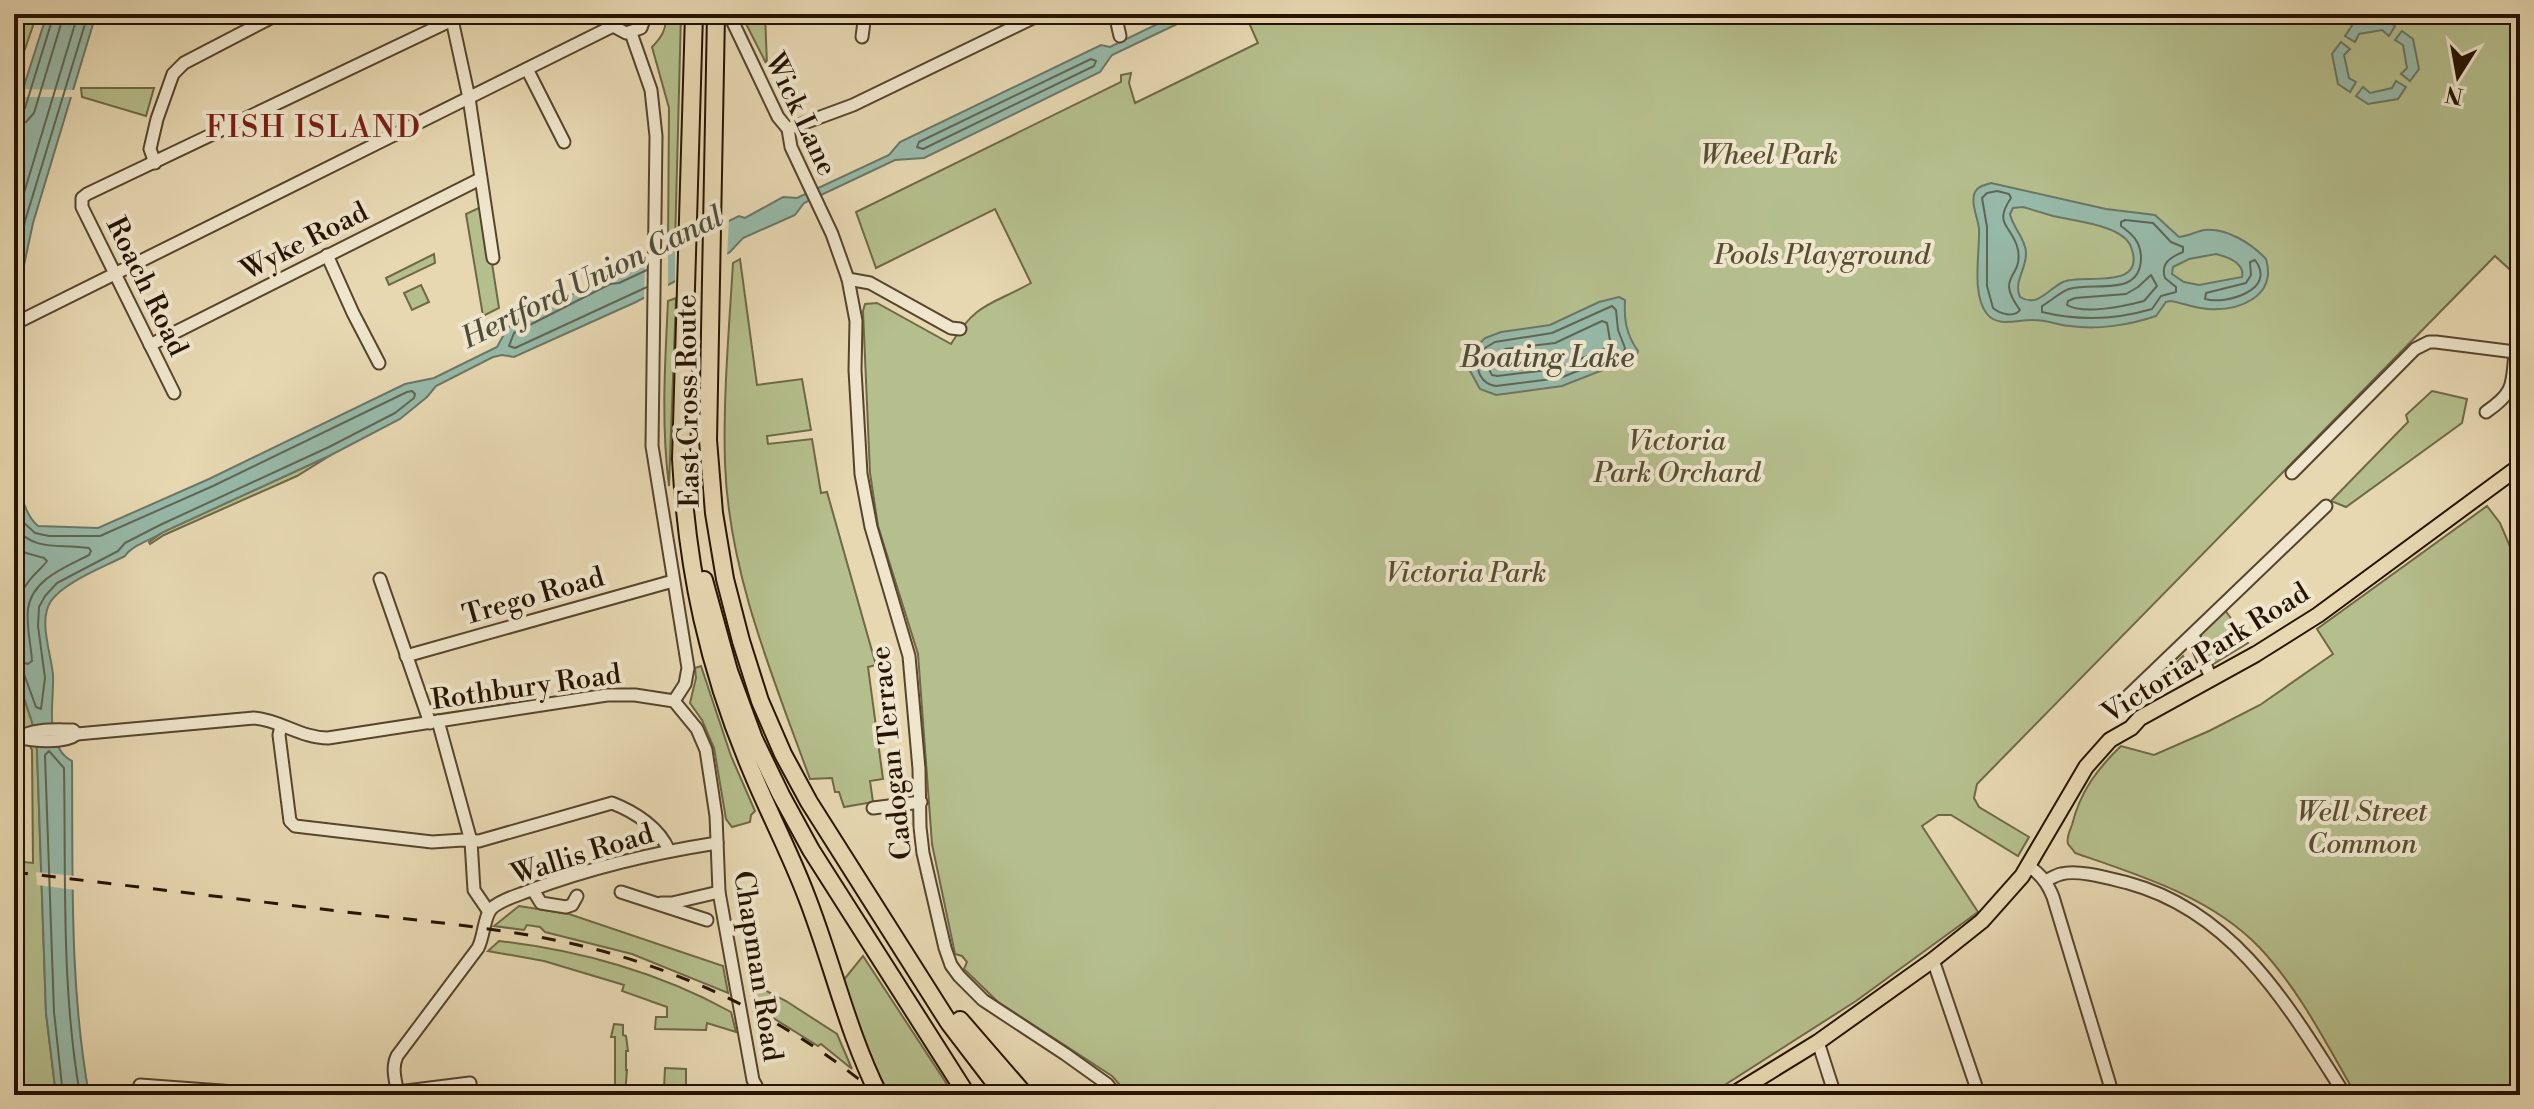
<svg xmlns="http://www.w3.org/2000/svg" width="2534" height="1109" font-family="'Libre Bodoni',serif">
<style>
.green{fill:#b5bf8d;stroke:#6e6946;stroke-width:2}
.water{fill:#97baaa;stroke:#6a7766;stroke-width:2;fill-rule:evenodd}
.pier{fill:#e7d8b2}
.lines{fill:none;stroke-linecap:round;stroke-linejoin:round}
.shore{stroke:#5e6655;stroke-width:2}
.minor-casing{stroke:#56442c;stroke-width:15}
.major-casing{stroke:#261300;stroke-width:18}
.highway-casing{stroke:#261300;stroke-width:20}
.minor{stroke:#efe6cd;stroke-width:11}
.major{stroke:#e7d8b2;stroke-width:14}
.highway{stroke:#e7d8b2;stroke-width:16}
.rail{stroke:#261300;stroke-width:3;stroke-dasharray:14 14;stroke-linecap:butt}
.labels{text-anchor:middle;stroke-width:8;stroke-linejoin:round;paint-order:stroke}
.street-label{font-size:28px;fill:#261300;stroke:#efe6cd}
.park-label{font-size:28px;font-style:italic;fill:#584f31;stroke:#efe6cd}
.neighbourhood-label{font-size:30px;letter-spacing:2px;fill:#7a1f14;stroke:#efe6cd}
.water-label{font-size:30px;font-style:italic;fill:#4e4d3c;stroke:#efe6cd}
</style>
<rect width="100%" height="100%" fill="#e7d8b2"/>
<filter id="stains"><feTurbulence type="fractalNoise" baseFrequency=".0025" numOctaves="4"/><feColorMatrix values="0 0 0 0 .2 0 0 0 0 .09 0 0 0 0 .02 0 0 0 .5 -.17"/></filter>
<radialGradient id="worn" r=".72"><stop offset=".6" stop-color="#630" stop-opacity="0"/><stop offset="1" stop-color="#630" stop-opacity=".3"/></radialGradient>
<g class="green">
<path d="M14,14H37L14,81Z"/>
<path d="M665,14H681L675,244L668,247L669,108L652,47C661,38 668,28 665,14Z"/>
<path d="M741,14H765L767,65Z"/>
<path d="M1245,14H2520V279L2495,256L1977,784L1974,798L1979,807L2029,837L2018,856L1951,815H1938L1922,826L1978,912L1856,1001L1709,1095H1129L1112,1076L998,1002L964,969L967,962L962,956L955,954L932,844L918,654L878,526L870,473L863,311L865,304L877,303L951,344C976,302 992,305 1031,283L995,209L876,268L856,212L1121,82V75L1131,73L1129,83L1135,103L1258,43Z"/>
<path d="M81,88H154L146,116L82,97Z"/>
<path d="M483,206L499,308L483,316L466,214Z"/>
<path d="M434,254L435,263L389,285L386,278Z"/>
<path d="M740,259L757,385L802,379L811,430L767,436L768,444L812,439L821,493L827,492L876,665L868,667L883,779L870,781L873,802L844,807L839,792H835L832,778L810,779C773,677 729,574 725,464C723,397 729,330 733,263Z"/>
<path d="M421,285L429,302L412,310L404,293Z"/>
<path d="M676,298L669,486C661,425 665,363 668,301Z"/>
<path d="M2432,391L2467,399L2462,423L2346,507L2331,501L2408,422L2406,415Z"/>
<path d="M331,455L297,476L164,535L150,544L149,542L163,532Z"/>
<path d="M2487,506L2500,523L2520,570V1095H2356C2327,1045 2299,989 2259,947C2211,897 2139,875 2075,853C2073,849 2070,847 2068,844C2066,838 2070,830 2072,825C2080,792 2097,769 2121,746L2154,755L2209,731L2260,705L2333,654L2317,629Z"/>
<path d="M2225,610L2248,643L2210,666L2198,636Z"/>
<path d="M2183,656L2191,675L2138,701Z"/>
<path d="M701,666L731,756L755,811L751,815L750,822L732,827L726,819L714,748L702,720L690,703L696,678L695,668Z"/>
<path d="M14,668L32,722L37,750L46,1013L56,1095H14V861L33,863L32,750L21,729L14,728Z"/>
<path d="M519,906L569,914L723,966L728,993L632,954L545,932L540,927L527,925L524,930L494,926Z"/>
<path d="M499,941C579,950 661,973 731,1012L736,1032L707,1023L706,1030L655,1029L656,1017H667V1007L622,991L624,985L544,961L488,951Z"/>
<path d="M863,956L954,1095H885L881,1091L842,982Z"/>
<path d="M749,982L786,1001L837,1034L852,1069L821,1044L818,1046L754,1006Z"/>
<path d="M614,1024L623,1025V1035L626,1036L628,1051H626V1070H627L625,1095H615V1037H611Z"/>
<path d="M665,1068L686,1069V1089L664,1088Z"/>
</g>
<g class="water">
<path d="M47,14H96L33,223L14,312V117Z"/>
<path d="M1178,14H1198L1112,55L1100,72L924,158L895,160L804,203L795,215L743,238L730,252L636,302L514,357L502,355L493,357L436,386L427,397L400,419L331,455L163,532C152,540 132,545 125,556C104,567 64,582 51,601C38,620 51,653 53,675C54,699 47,725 59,748C62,754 66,758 72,761C73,873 69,984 89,1095H56L46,1013L37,750L32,722L14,668V418C17,449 14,506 38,526L98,528L209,479L405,384L434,378L497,347L508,327L610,275L615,276L739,216L745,218L783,197L797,198L889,155L900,142L1101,45L1110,47Z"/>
<path d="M2383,18L2395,26L2389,36L2382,30L2359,34L2355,42L2345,36L2353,24Z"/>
<path d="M2402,31L2413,39L2419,69L2410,81L2401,74L2407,68L2403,45L2395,40Z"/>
<path d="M2341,42L2350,49L2344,55L2349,78L2356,82L2350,92L2338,84L2332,54Z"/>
<path d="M2396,81L2406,87L2398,99L2368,104L2356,96L2363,87L2370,93L2392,88Z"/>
<path d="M1991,183L2106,209L2155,215L2179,237C2188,236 2195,232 2204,230C2226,227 2252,244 2266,259C2277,297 2239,311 2208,309C2195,308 2183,303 2170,301L2166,302L2156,316C2130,325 2098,330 2070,326C2058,325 2047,320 2034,320C2019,319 1998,328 1987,314C1971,294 1980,252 1979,229C1978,218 1970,202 1975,192C1978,186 1985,185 1991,183ZM2023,207C2033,210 2043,213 2053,216C2073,221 2123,225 2131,247C2148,292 2081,273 2063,282C2048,289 2038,308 2020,297C2013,281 2027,269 2026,252C2025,238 2013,228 2010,214L2013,208ZM2216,254C2228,257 2245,263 2242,277L2199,285L2184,282L2172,274L2173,267L2189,259Z"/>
<path d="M1619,297L1625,300C1624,320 1626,334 1638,351L1636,357L1562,386L1496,395L1480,389L1469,369L1472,351L1485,338L1501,332L1550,325L1599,302Z"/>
</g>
<g class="pier">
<path d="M19,89L78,90L76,97H16Z"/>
<path d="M729,218L727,258L675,285V244Z"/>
<path d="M668,247V289L644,301L645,258Z"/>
<path d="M36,872L76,876V890L37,885Z"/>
</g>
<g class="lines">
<g class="shore">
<path d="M1091,59L1096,61L1094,66L923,149L917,147L919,142Z"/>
<path d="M14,114L21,113L25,108L54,14"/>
<path d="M14,124L26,122L34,113L64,14"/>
<path d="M1997,191L2009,194L2011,198C1992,226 2013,225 2018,250C2023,280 1994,274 2020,310C2014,318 2000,314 1993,308L1987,286V227L1982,198L1987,193Z"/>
<path d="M2125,220L2153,223L2171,242L2183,247V252C2171,257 2160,263 2165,278L2176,287V292L2161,296L2152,309C2115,320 2079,321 2042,312V306C2051,301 2060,292 2069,289C2093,281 2142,299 2141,256C2140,241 2132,234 2121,226V222Z"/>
<path d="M14,226L78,14"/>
<path d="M2255,260C2278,290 2225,305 2205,299L2206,293L2246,283L2251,275L2250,262Z"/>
<path d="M14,274L25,221L88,14"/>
<path d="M2151,275L2157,286L2144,301C2125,306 2084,315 2067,305L2068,301L2075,298L2126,294L2138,287Z"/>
<path d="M647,287L515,348L509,346L514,333L610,284L619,283L647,270"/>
<path d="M1612,306L1616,310L1618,330L1625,348L1623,353L1560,378L1496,386C1481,384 1476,371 1478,357L1485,348L1495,342L1552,333Z"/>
<path d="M1602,321L1607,323L1611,346L1557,369L1497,376L1492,375L1487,366L1488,359L1505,349L1555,343Z"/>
<path d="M14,496L22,521L35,533L49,536H100L213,486L407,392L412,391L415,394L414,398L395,413L329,447L160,525L125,543L118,551L57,583L45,596L39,607L38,626L45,678L41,709L36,707L24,674L14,671"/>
<path d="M14,527C37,553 59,543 89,548L91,551L89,555C66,567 32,579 28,609C26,626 31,644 32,661L28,664L14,660"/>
<path d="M14,545L26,553L44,558L47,561C42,568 34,574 29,581C13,600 16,622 18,645L14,648"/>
<path d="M63,1095L54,1012L45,755L49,751L64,768C66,877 61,986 80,1095"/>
</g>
<defs>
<g id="minor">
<path d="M610,14L613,26L626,33L641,28L646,14"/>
<path d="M729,14L778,117L788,129L791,147L832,234L848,279L856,321L855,370L861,474L871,527L909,656L919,769L920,827L923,853L945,948L951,965L959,976L983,1000L1065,1054L1107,1084L1116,1095"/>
<path d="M1115,14L1120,36"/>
<path d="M451,15L469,98L493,258"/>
<path d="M631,33L651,90L656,136L652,446L688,668L685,684L674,701"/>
<path d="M862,37L865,14"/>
<path d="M527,69L564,142"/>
<path d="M788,129L853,105L1041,14"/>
<path d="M155,163L150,149L157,119L173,74L184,63L278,14"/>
<path d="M327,255L353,313L379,363"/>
<path d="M848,279L870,283L951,328L960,329"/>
<path d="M14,324L613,26"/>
<path d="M150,345L480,179"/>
<path d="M174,393L82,207V198L87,194L452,20"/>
<path d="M2486,412C2515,392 2512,385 2515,352"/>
<path d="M2292,473L2415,349L2429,342H2436L2515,352L2520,325"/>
<path d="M380,579L430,723"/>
<path d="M2193,635L2211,678"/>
<path d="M406,656L673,581"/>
<path d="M2128,696L2326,506"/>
<path d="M438,721L471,841L474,890L489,912"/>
<path d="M281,726L279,735L290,821L295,826L432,842L463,840L479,841L612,803C635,812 660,828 669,851"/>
<path d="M14,737C31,740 63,745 77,734L254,718C280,720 301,738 328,738L607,695H635L674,701L697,729L706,750L716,816L719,892L753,1080L761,1095"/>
<path d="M19,738C32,728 57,730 73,730L77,734"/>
<path d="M873,808L921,802"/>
<path d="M2028,866C2040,873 2048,884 2053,897L2113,1095"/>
<path d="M2045,881C2050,879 2056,875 2061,874C2078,869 2111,879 2128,883C2235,912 2289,1007 2345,1095"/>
<path d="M533,890L541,903L566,907L572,905L577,896"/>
<path d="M621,892L707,920"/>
<path d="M661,903H672L719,892"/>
<path d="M1933,960L1979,1095"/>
<path d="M1818,1042L1835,1095"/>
<path d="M140,1085L278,1095"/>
<path d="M393,1095L398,1092L470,1083L471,1089"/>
<path d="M398,1095C396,1081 391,1069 397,1056L478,948C484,937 484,915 492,908C502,899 519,895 531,890C592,867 653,853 717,843"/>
</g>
<path id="major" d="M1732,1095L1818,1042L1933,960L1982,921L2022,876L2086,767L2110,740L2131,728L2140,718L2256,654L2318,615L2520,466"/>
<g id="highway">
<path d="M694,14L681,459C687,570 708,669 752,772C769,813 790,853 806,895C832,961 847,1031 879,1095"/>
<path d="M716,14L708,440L714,513L725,579L741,641L760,701L783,754L809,802L949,1023L1004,1095"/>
<path d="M704,580L729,671L754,739L781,795L811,850L967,1095"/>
<path d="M960,1020L1025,1095"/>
</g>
</defs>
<use href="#minor" class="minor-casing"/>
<use href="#major" class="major-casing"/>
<use href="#highway" class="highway-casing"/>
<use href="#minor" class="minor"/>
<use href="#major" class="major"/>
<use href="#highway" class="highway"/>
<path class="rail" d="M14,872C122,885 230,898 338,911C418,921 500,927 578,945C686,970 794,1023 878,1095"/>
</g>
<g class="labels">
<g class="street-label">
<text transform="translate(802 114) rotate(65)" y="10">Wick Lane</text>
<text transform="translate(304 240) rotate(-27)" y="10">Wyke Road</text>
<text transform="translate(148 286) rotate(64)" y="10">Roach Road</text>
<text transform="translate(687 401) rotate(-91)" y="10">East Cross Route</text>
<text transform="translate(533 595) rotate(-16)" y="10">Trego Road</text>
<text transform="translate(2205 652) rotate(-32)" y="10">Victoria Park Road</text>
<text transform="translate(526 686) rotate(-8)" y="10">Rothbury Road</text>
<text transform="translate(890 753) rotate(-96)" y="10">Cadogan Terrace</text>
<text transform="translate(582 853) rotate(-17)" y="10">Wallis Road</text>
<text transform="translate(759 966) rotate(81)" y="10">Chapman Road</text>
</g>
<g class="park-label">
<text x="1769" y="164">Wheel Park</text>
<text x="1822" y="264">Pools Playground</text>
<text x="1677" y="450">Victoria<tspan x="1677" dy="32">Park Orchard</tspan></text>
<text x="1466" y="582">Victoria Park</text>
<text x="2362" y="821">Well Street<tspan x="2362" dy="32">Common</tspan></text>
</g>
<g class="neighbourhood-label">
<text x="314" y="137">FISH ISLAND</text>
</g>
<g class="water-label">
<text transform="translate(592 277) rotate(-26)" y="10">Hertford Union Canal</text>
<text x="1547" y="367">Boating Lake</text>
</g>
</g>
<rect width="2534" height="1109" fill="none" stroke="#e7d8b2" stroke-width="48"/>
<rect x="16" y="16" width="2502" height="1077" fill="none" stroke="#261300" stroke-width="4"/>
<rect x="24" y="24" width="2486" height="1061" fill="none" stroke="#261300" stroke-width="2"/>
<g transform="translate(2458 76) rotate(191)" stroke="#efe6cd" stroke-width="6" paint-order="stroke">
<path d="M0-6L14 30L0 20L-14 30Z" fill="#261300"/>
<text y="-12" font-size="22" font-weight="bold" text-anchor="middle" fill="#261300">N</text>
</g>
<rect width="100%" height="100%" filter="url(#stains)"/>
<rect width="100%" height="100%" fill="url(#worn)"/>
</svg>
